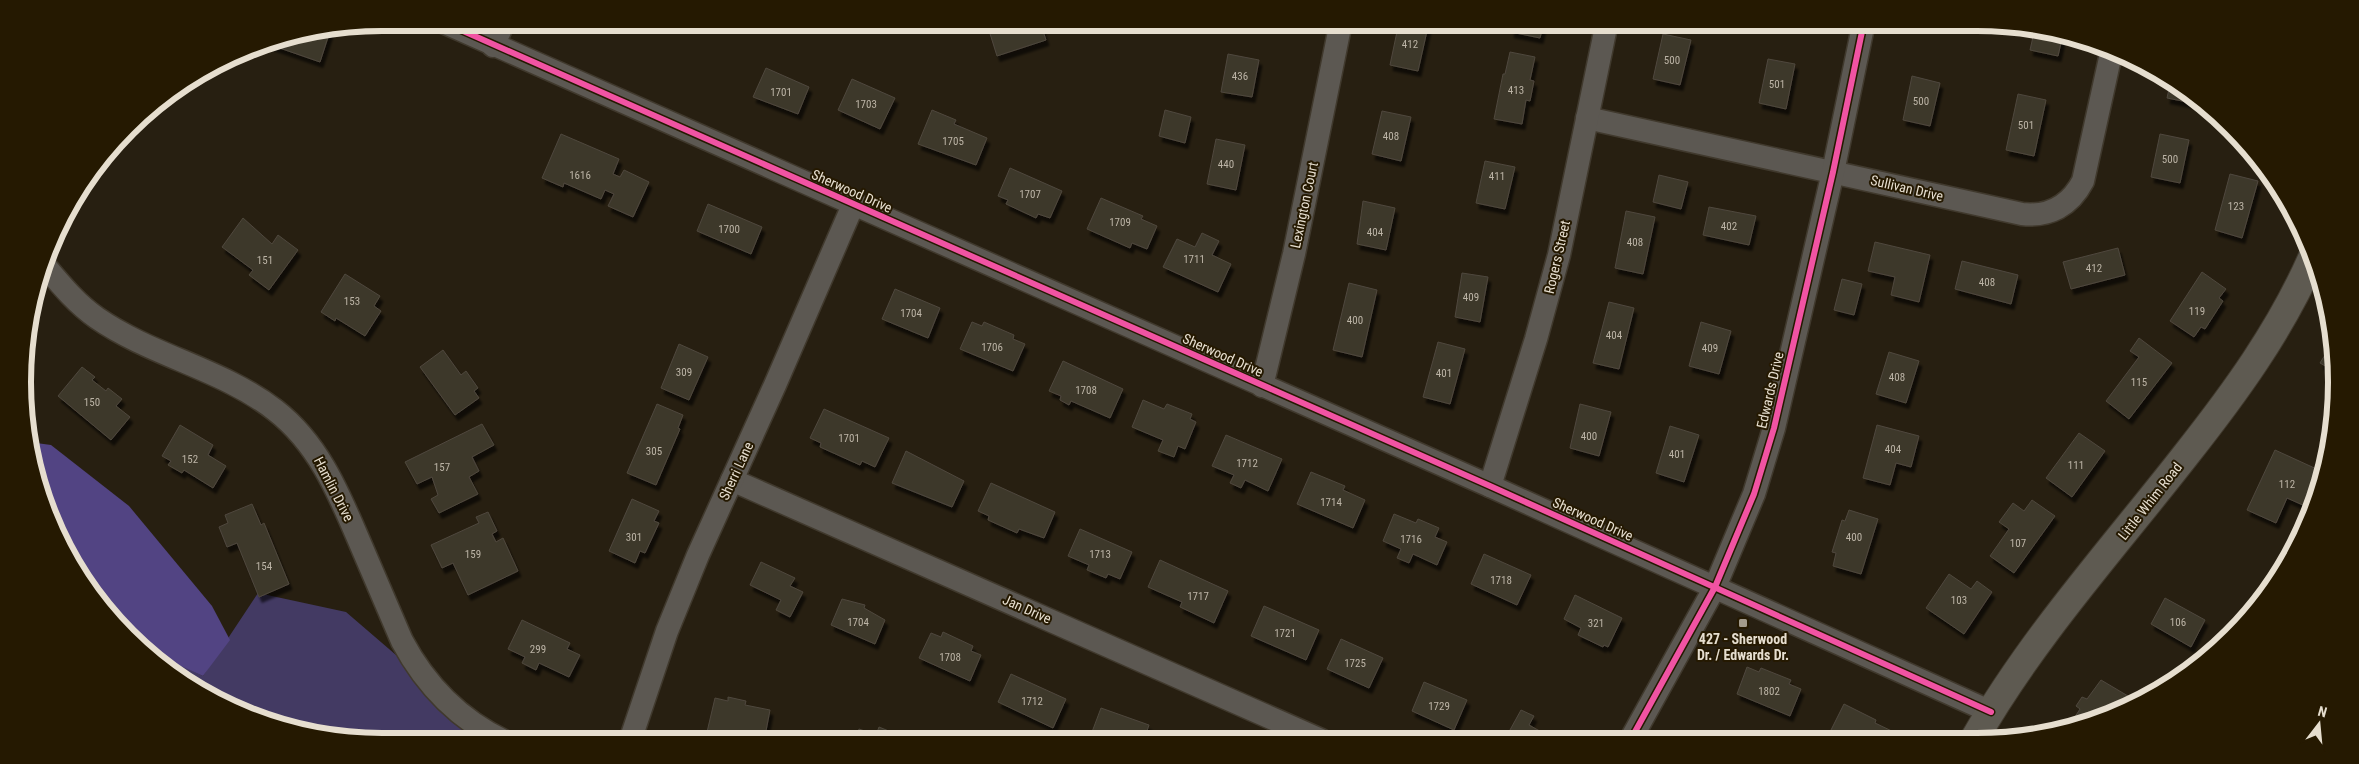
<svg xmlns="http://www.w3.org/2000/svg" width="2359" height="764" font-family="'Roboto Condensed',sans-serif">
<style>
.green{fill:#433a63}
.water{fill:#524483}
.building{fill:#3d372c;stroke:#4f483d;filter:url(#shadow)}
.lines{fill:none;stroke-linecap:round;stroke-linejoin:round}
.street-casing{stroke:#40392d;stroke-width:25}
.secondary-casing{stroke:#40392d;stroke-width:30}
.street{stroke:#5c5852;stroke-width:22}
.secondary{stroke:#5e5a51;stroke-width:28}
.cycleway-casing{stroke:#251901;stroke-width:9}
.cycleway{stroke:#f153a3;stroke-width:6}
.poi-dot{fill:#a39b8c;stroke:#251901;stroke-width:2}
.labels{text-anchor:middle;stroke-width:4;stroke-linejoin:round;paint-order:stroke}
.number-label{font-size:11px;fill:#bcb4a6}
.street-label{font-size:14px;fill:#e6decf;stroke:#251901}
.poi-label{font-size:14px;font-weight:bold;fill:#e6decf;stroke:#251901}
.rim{fill:none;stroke:#e6decf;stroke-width:6}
</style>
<defs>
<filter id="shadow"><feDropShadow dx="3" dy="5.5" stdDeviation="1" flood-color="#0009"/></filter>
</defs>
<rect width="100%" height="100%" fill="#271f11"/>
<path class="green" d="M258,593L346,612L496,741H382L312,735L244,714L182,681L135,642L203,676Z"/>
<path class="water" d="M29,442L51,445L129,506L212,606L230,640L203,676L170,661L140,639L109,614L83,582L35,475Z"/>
<g class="building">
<path d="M992,22H1040L1046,40L997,56L987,24Z"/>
<path d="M1399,22H1429L1418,71L1390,65Z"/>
<path d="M1513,22H1544L1540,38L1511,32Z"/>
<path d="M331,28L320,62L268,44L312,29Z"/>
<path d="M2035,28L2063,34L2058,56L2030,50Z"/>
<path d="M1663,34L1691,40L1680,85L1653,79Z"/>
<path d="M1510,52L1535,57L1530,80L1534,81L1530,101L1526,100L1522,124L1494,119L1503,74H1505Z"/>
<path d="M1228,54L1259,60L1252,97L1221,92Z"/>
<path d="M1768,59L1795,64L1786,109L1759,103Z"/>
<path d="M766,68L809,87L798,114L753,97Z"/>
<path d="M1912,76L1940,83L1930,126L1903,120Z"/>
<path d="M852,79L895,98L880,129L838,110Z"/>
<path d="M2171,80L2198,100L2197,104L2167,98Z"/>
<path d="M2018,94L2046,100L2034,156L2006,150Z"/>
<path d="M932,110L956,120L954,124L987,138L976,165L918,144Z"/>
<path d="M1165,110L1191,117L1185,143L1159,136Z"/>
<path d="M1382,111L1411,117L1401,161L1372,154Z"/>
<path d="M561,134L619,159L613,174L620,177L624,170L649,182L633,217L608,206L614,194L605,190L601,199L564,183L563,187L542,178Z"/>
<path d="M2160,134L2189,140L2180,183L2151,177Z"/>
<path d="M1216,139L1245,145L1236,190L1207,184Z"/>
<path d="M1485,161L1515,167L1505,209L1476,203Z"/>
<path d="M1010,168L1062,191L1050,218L1038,214L1036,218L1006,204L1008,200L998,196Z"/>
<path d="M2230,174L2258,181L2242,238L2215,230Z"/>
<path d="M1659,175L1688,182L1681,209L1653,202Z"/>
<path d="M1101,198L1143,216L1141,219L1157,226L1147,249L1132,243L1130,248L1087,229Z"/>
<path d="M1363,201L1395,208L1386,250L1357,244Z"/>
<path d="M708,204L762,227L751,254L697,231Z"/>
<path d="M1709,207L1756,216L1749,245L1703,235Z"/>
<path d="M1626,211L1655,217L1643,274L1615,268Z"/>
<path d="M243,218L272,244L278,235L298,250L269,290L249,275L253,270L222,247Z"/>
<path d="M1202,233L1219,241L1212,255L1231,264L1218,292L1163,267L1177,239L1195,247Z"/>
<path d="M1875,242L1930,255L1919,302L1891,295L1895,277L1868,271Z"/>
<path d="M2118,248L2125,275L2071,289L2063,262Z"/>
<path d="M1962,261L2018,275L2011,304L1955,289Z"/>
<path d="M2202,272L2226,289L2219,298L2223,301L2205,329L2201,327L2194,337L2170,321Z"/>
<path d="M1462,273L1488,277L1480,322L1455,317Z"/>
<path d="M345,274L380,296L374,306L381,311L365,336L336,318L335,321L321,312Z"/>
<path d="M1842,279L1862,284L1854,315L1834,310Z"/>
<path d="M1349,283L1377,290L1362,357L1333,350Z"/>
<path d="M895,289L940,308L928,338L882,319Z"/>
<path d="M1609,302L1634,308L1619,369L1593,363Z"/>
<path d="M972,322L982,326L984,322L1014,335L1013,339L1025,344L1013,371L960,349Z"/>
<path d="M1701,322L1731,331L1719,374L1689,366Z"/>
<path d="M2139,338L2172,363L2129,419L2106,401L2139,357L2130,351Z"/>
<path d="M1438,342L1465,349L1450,404L1423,397Z"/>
<path d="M2333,342L2336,372L2320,363Z"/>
<path d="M679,344L708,357L689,400L661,388Z"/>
<path d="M443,350L461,375L466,371L478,388L474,391L479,398L455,415L420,367Z"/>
<path d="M1889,352L1919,361L1906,403L1876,394Z"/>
<path d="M1063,361L1123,389L1110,418L1071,401L1069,405L1060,400L1061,396L1049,391Z"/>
<path d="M82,367L95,377L92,380L106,391L108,388L122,399L116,406L130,417L111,440L58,396Z"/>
<path d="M1143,400L1164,409L1167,404L1192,414L1190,419L1196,422L1185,449L1178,446L1174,457L1158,451L1163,440L1132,427Z"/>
<path d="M657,404L683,415L678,428L680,429L656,485L627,473Z"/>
<path d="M1580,404L1611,412L1599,456L1570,448Z"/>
<path d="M824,409L889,438L875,467L862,461L860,465L820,447L821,443L810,438Z"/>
<path d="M482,424L494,445L472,457L479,471L469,477L478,494L439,513L431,499L438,495L432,477L417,484L405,462Z"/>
<path d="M180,425L213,445L208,455L226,466L213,488L184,470L182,473L168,465L171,461L162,456Z"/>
<path d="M1877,425L1919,436L1911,467L1896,463L1890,485L1863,478Z"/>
<path d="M1670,426L1699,435L1684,482L1656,473Z"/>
<path d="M2079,433L2105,451L2072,497L2046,478Z"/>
<path d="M1226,435L1282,459L1268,491L1245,480L1241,488L1230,483L1234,475L1212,466Z"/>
<path d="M2275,450L2321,471L2305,506L2287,498L2276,523L2247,510Z"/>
<path d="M906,451L964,481L952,507L892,483Z"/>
<path d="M1311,472L1345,486L1343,490L1365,500L1353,528L1297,504Z"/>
<path d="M991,483L1055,512L1044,538L1019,529L1017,533L988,520L989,516L978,511Z"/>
<path d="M632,499L659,511L654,521L659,523L645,553L640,551L635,563L609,551Z"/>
<path d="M2032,500L2055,516L2014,573L1990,556L2009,529L1999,522L2013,503L2024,511Z"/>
<path d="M252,504L261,525L264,523L289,584L259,597L237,543L227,547L219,527L228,523L225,515Z"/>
<path d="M1849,510L1878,519L1861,574L1833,566L1836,553L1832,552L1842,520L1845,521Z"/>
<path d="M488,512L497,531L492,534L496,542L503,538L518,571L468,595L453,563L442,568L431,545L479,523L476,517Z"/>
<path d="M1394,514L1416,523L1418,519L1439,528L1435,537L1447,542L1437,565L1413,554L1409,563L1397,558L1401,549L1383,541Z"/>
<path d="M1080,529L1132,552L1120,579L1108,574L1106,578L1087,570L1089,565L1068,556Z"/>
<path d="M1484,554L1531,575L1517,605L1471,584Z"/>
<path d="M1160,560L1228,591L1214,623L1180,607L1182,602L1148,587Z"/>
<path d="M761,562L795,578L790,586L803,592L790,617L776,610L781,600L750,585Z"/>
<path d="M1949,574L1971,589L1977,581L1992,592L1964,634L1926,608Z"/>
<path d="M1575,595L1622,618L1608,647L1604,645L1603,647L1578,635L1581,628L1564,619Z"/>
<path d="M2165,598L2205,620L2191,647L2151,624Z"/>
<path d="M842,599L865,605L864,608L885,620L875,644L831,625Z"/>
<path d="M1264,606L1319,630L1306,660L1251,636Z"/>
<path d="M522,620L570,643L567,649L580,655L569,677L539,663L536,670L522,663L525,657L508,649Z"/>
<path d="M943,632L973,646L971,651L981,655L970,681L919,658L931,633L941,637Z"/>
<path d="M1341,639L1383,658L1369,688L1327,669Z"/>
<path d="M1747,667L1759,672L1761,668L1791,680L1789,684L1801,689L1790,716L1737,694Z"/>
<path d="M1011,674L1066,699L1053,728L998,702Z"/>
<path d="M2101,680L2128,696L2119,710L2077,722L2073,720L2080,709L2076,706L2082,697L2087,699Z"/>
<path d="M1424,682L1467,700L1454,730L1412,711Z"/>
<path d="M728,697L746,701L745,705L770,710L765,736L751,733L748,741L707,732L715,698L728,701Z"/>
<path d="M1844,704L1876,720L1875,723L1898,734L1895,739H1839L1829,734Z"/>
<path d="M1101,708L1149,725L1144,740H1089Z"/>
<path d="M1521,710L1534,716L1529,725L1554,739H1505Z"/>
<path d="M879,727L896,734L893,741H854L859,729L876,735Z"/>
</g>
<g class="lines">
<defs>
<g id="street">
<path d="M443,22L1490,486L1991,712"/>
<path d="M493,46L504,22"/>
<path d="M1587,118L2022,214C2049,217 2070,206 2083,181L2112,49"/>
<path d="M46,267C62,286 77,304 97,318C152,356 222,369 275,410C319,444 339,494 360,543C374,576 388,608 402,641C426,686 458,719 504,741"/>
<path d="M1262,386L1294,254L1341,22"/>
<path d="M732,480L1321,740"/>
<path d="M1490,486L1536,339L1559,255L1607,22"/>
<path d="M1631,739L1715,587L1754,494L1774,428L1833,172L1864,22"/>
<path d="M630,741L667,631L698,555L775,385L853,205"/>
</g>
<path id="secondary" d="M1975,738C2032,638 2114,547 2185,456C2234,394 2281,330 2313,256"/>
</defs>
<use href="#street" class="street-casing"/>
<use href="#secondary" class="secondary-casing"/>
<use href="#street" class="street"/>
<use href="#secondary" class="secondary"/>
<defs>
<g id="cycleway">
<path d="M443,22L1490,486L1991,712"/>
<path d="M1631,739L1715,587L1754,494L1774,428L1833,172L1864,22"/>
</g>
</defs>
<use href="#cycleway" class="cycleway-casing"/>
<use href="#cycleway" class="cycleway"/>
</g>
<rect class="poi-dot" x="1738" y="618" width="10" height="10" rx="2.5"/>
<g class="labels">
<g class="number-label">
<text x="1410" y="48">412</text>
<text x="1672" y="64">500</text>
<text x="1240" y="80">436</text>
<text x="1777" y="88">501</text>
<text x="1516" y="94">413</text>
<text x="781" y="96">1701</text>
<text x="1921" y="105">500</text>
<text x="866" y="108">1703</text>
<text x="2026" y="129">501</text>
<text x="1391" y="140">408</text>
<text x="953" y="145">1705</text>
<text x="2170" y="163">500</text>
<text x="1226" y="168">440</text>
<text x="580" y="179">1616</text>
<text x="1497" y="180">411</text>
<text x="1030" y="198">1707</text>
<text x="2236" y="210">123</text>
<text x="1120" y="226">1709</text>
<text x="1729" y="230">402</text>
<text x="729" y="233">1700</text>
<text x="1375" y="236">404</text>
<text x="1635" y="246">408</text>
<text x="1194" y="263">1711</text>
<text x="265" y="264">151</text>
<text x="2094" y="272">412</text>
<text x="1987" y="286">408</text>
<text x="1471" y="301">409</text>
<text x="352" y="305">153</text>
<text x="2197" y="315">119</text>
<text x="911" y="317">1704</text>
<text x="1355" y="324">400</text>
<text x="1614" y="339">404</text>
<text x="992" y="351">1706</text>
<text x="1710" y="352">409</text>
<text x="684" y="376">309</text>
<text x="1444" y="377">401</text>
<text x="1897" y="381">408</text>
<text x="2139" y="386">115</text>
<text x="1086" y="394">1708</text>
<text x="92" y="406">150</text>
<text x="1589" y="440">400</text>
<text x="849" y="442">1701</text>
<text x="1893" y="453">404</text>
<text x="654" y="455">305</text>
<text x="1677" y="458">401</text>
<text x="190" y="463">152</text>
<text x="1247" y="467">1712</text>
<text x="2076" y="469">111</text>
<text x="442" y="471">157</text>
<text x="2287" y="488">112</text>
<text x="1331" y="506">1714</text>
<text x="634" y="541">301</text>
<text x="1854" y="541">400</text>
<text x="1411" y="543">1716</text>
<text x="2018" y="547">107</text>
<text x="473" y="558">159</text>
<text x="1100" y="558">1713</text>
<text x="264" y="570">154</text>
<text x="1501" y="584">1718</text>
<text x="1198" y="600">1717</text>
<text x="1959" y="604">103</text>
<text x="858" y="626">1704</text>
<text x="2178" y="626">106</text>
<text x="1596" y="627">321</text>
<text x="1285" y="637">1721</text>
<text x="538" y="653">299</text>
<text x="950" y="661">1708</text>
<text x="1355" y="667">1725</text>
<text x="1769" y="695">1802</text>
<text x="1032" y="705">1712</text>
<text x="1439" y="710">1729</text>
</g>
<g class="street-label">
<text transform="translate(1907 188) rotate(13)" y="5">Sullivan Drive</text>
<text transform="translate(852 191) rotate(24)" y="5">Sherwood Drive</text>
<text transform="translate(1304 205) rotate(-78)" y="5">Lexington Court</text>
<text transform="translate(1557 257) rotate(-77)" y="5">Rogers Street</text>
<text transform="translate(1223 355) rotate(24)" y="5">Sherwood Drive</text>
<text transform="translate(1770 390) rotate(-77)" y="5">Edwards Drive</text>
<text transform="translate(736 471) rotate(-65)" y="5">Sherri Lane</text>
<text transform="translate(334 489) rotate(63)" y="5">Hamlin Drive</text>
<text transform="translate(2150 501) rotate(-52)" y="5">Little Whim Road</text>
<text transform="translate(1593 519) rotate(24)" y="5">Sherwood Drive</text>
<text transform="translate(1027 609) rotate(24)" y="5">Jan Drive</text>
</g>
<g class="poi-label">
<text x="1743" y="644">427 - Sherwood<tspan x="1743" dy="16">Dr. / Edwards Dr.</tspan></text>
</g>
</g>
<path d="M0 0H2359V764H0ZM382 31H1977A351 351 0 0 1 2328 382V382A351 351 0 0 1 1977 733H382A351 351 0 0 1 31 382V382A351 351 0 0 1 382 31Z" fill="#251901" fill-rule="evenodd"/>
<path class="rim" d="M382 31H1977A351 351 0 0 1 2328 382V382A351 351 0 0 1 1977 733H382A351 351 0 0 1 31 382V382A351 351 0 0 1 382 31Z"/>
<g transform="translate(2319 724) rotate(16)" stroke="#251901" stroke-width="4" paint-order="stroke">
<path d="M0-4L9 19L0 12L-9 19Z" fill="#e6decf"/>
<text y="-8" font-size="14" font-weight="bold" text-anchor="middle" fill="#e6decf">N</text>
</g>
</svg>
